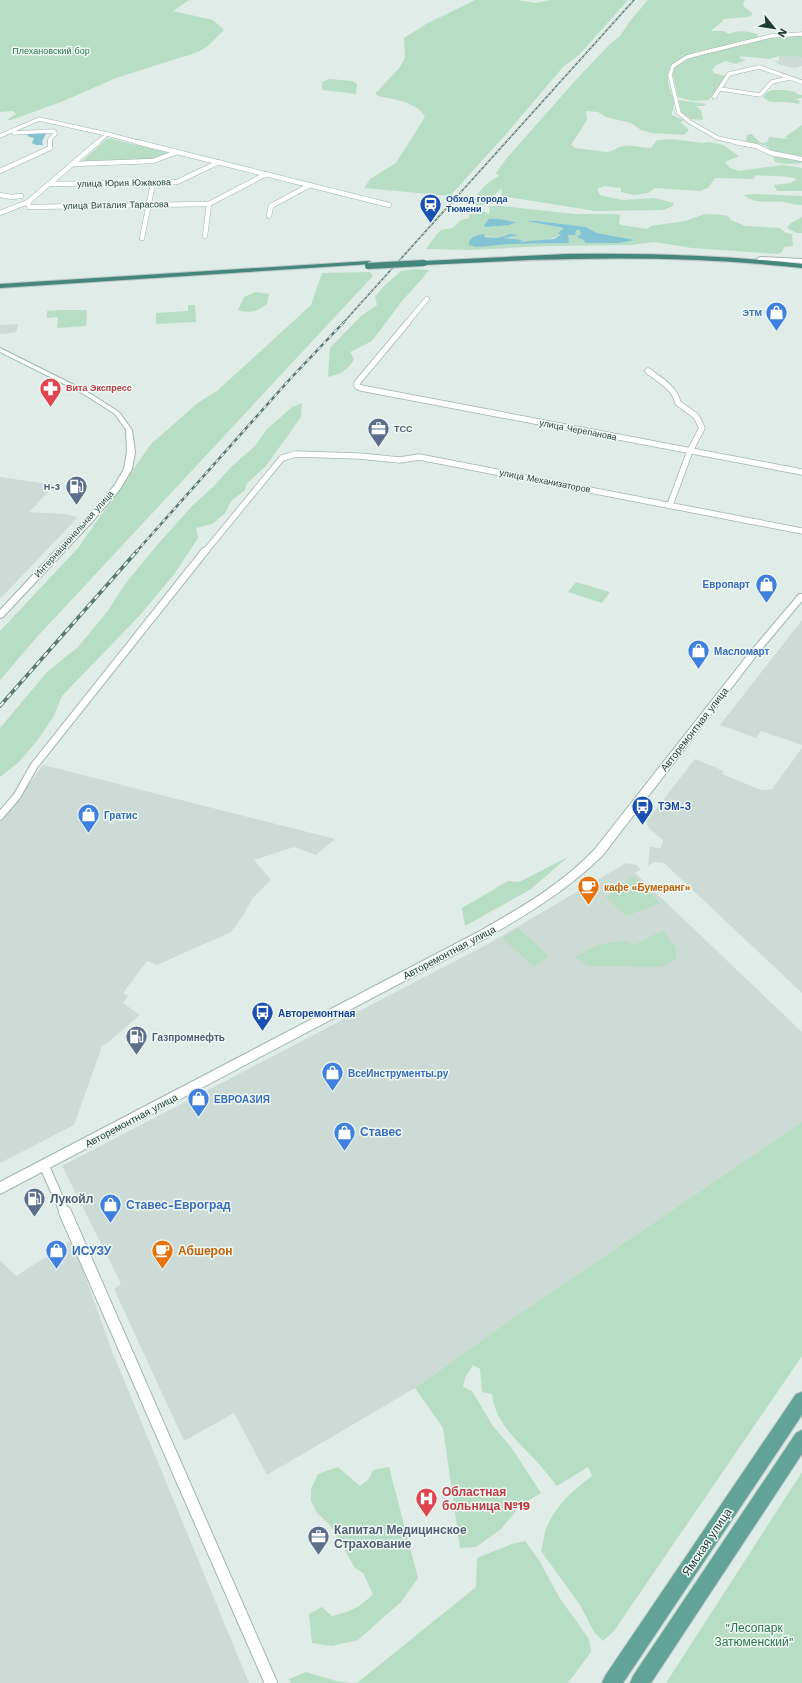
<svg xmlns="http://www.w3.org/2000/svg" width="802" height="1683" viewBox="0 0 802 1683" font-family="'Work Sans',sans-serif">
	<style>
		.built { fill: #cddbd6 }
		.green { fill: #b7dec4; fill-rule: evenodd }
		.water { fill: #83c3d4 }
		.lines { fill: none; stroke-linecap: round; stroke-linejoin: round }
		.minor-far5-casing { stroke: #a2b4af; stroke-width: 4.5 }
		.minor-far4-casing { stroke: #a2b4af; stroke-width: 5.5 }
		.minor-far3-casing { stroke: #a2b4af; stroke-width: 7 }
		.minor-far2-casing { stroke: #a2b4af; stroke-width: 9 }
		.minor-far1-casing { stroke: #a2b4af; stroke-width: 11 }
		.minor-casing { stroke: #a2b4af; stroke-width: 14 }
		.tertiary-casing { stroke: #a2b4af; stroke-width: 2 }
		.primary-casing { stroke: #c0c9c7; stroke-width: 2 }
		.trunk-casing { stroke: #c0c9c7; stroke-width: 2 }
		.minor-far5 { stroke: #fff; stroke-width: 3.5 }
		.minor-far4 { stroke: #fff; stroke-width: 4.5 }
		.minor-far3 { stroke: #fff; stroke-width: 5.5 }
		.minor-far2 { stroke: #fff; stroke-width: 7 }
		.minor-far1 { stroke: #fff; stroke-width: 9 }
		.minor { stroke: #fff; stroke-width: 12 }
		.tertiary { fill: #fff; fill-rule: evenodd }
		.primary { fill: #61a497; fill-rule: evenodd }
		.trunk { fill: #45877c; fill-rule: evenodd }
		.rail-far2-casing { stroke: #597872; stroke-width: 1.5 }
		.rail-far1-casing { stroke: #597872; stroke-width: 2.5 }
		.rail-casing { stroke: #597872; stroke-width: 3.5 }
		.rail-far2 { stroke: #f0f8f4; stroke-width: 1; stroke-dasharray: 2.5; stroke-linecap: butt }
		.rail-far1 { stroke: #f0f8f4; stroke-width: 1.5; stroke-dasharray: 4; stroke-linecap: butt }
		.rail { stroke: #f0f8f4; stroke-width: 2; stroke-dasharray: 5.5; stroke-linecap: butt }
		.trunk-bridge-casing { stroke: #c0c9c7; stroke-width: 8; stroke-linecap: butt }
		.trunk-bridge { stroke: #45877c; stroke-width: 6 }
		.labels { text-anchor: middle; stroke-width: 3; stroke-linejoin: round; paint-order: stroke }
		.far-park-label { font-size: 9px; fill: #27764b; stroke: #f0f8f4 }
		.far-street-label { font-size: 9px; fill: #1f3d37; stroke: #f0f8f4 }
		.far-transit-label { font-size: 9px; font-weight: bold; fill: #164399; stroke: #f0f8f4; text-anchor: start }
		.far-shop-label { font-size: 9px; font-weight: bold; fill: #366cbe; stroke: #f0f8f4; text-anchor: end }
		.far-health-label { font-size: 9px; font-weight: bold; fill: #be3a42; stroke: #f0f8f4; text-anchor: start }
		.far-service-label { font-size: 9px; font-weight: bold; fill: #4e5e75; stroke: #f0f8f4; text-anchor: start }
		.shop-label { font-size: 10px; font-weight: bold; fill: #366cbe; stroke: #f0f8f4; text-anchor: start }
		.street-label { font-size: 10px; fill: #1f3d37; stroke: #f0f8f4 }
		.transit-label { font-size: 10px; font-weight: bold; fill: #164399; stroke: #f0f8f4; text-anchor: start }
		.food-label { font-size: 10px; font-weight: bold; fill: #c56008; stroke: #f0f8f4; text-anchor: start }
		.service-label { font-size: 10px; font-weight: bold; fill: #4e5e75; stroke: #f0f8f4; text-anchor: start }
		.near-shop-label { font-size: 12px; font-weight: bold; fill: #366cbe; stroke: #f0f8f4; text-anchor: start }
		.near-service-label { font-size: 12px; font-weight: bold; fill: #4e5e75; stroke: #f0f8f4; text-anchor: start }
		.near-food-label { font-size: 12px; font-weight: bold; fill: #c56008; stroke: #f0f8f4; text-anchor: start }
		.near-health-label { font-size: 12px; font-weight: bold; fill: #be3a42; stroke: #f0f8f4; text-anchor: start }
		.near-street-label { font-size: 12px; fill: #1f3d37; stroke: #f0f8f4 }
		.near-park-label { font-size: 12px; fill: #27764b; stroke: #f0f8f4 }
	</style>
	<rect width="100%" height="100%" fill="#dfece7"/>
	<!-- built -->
	<g class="built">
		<polygon points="779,56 802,57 802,66 795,68 780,65 774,61 779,61"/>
		<polygon points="18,324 17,331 11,333 0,334 0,325"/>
		<polygon points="0,477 55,485 29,512 65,514 78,517 0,599"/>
		<polygon points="802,620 802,745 761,731 756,738 720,725"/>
		<polygon points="802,748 802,993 664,863 654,862 648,866 650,847 661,848 663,840 649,828 646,822 695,759 724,771 722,774 761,790 772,789"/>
		<polygon points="43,765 335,839 316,855 294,847 254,860 271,880 252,899 244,914 231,932 157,965 147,961 123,993 128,996 123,1003 140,1015 106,1044 100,1047 101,1049 74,1125 0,1163 0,818 29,784"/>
		<polygon points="626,863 636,865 641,870 635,873 802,1032 802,1122 503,1325 415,1388 267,1475 234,1413 184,1441 114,1289 121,1284 62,1166 488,944"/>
		<polygon points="72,1240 112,1351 249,1683 0,1683 0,1261 16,1276"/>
	</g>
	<!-- green -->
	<g class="green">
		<polygon points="0,0 189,0 173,11 213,20 224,30 208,46 198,52 116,78 61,102 11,120 7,120 16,114 13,111 0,112"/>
		<path d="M475 0H517L536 3 551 0H628L579 55 563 67 507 133 450 196 364 188 370 179 396 163 425 117C420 106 405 102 393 99 386 97 381 98 375 94L400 67 405 57 404 38 426 24Z"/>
		<path d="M648 0H746L744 1 743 6 753 14 748 17 723 19V21L711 31H723L729 34C739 30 747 31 757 34L758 38 678 61C667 68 666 77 670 90 671 94 675 98 675 102 674 106 672 110 672 115L684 120 680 122 689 130 684 135 652 133 641 130 631 123 606 117 598 112 586 111 587 120 571 145 575 148 606 152C613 152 617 147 624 146 633 145 642 148 651 148L657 140 672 139 702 143 709 142 723 145 739 156 725 162 730 168 739 171 783 165 802 168V191H777L774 185 791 183 797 179C783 175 771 177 756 175L753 179 715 178 708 188 700 191 655 188 648 193 634 195 621 192V188L604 186 597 189 600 195 622 200 654 198 674 203 673 206 663 210 595 211 501 196 502 188 483 205H472C478 191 486 183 499 176L496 173 506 159 574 82 610 44 620 36 630 21Z"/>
		<polygon points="802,34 802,57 779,56 769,59 741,56 739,58 746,60 735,64 726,61 716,65 712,70 714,73 726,76 716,93 708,100 692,101 678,97 673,74 675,66 689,58 767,38"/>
		<polygon points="329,79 353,81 357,84 356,94 322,90 322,82"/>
		<path d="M772 90H785L796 92 797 94 802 95V98L796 99 800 101 799 104C794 103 789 102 785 102 774 101 772 105 763 97L766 93Z"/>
		<polygon points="679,100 706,104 704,106 696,106 701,110 703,120 691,119 681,112"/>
		<polygon points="802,125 802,163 786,164 775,162 773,158 779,154 769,149 767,146 746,141 747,135 752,134 759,142 764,143 768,141 769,137 788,139 785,137"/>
		<polygon points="108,138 169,153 153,160 81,162"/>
		<path d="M754 194 802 196V205C795 205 790 203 784 202 771 200 755 205 744 195Z"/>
		<path d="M490 206H500L575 214H614L620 215 619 223 621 225 647 229 651 226 685 221 705 214 724 215 728 216 731 220 745 226 780 228 786 233 792 234 793 246 784 247 782 252 778 254 692 248 654 242 630 245 546 246 470 250 426 249 436 235 441 230 453 228 461 220 469 218 470 213 465 209C473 205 481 210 489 214ZM527 221H538L586 227 597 233 634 240 619 243H586L581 230H576L575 233 568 235V243L511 244 493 245 469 242 471 238 479 235 498 238 510 234 517 235 502 238C507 239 513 242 518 242 533 243 548 241 561 235L559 233 564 228Z"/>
		<polygon points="802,217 802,233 797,233 787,228 791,223"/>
		<path d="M415 269 429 270 422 279 402 301 372 341 350 352 354 359C349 370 340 374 328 377L330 348 361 316 377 305 375 297 383 287 401 271Z"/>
		<polygon points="370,272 373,276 37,637 0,680 0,631 78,548 151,444 199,402 217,391 311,305 322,273"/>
		<path d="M255 292 269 294 267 304C258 311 250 314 238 310L244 297Z"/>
		<polygon points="188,305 195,305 196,322 156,324 156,313 188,311"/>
		<polygon points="62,310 87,310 86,326 57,328 58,317 47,318 47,311"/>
		<polygon points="302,403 301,417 266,466 247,483 245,490 232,500 225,513 212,524 196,528 198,538 175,573 141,614 62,696 54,716 37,741 19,762 0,777 0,728 47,672 78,647 107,612 125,584 158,544 192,506 213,487 231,467 255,446 267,429 292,407"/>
		<polygon points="576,582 610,592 602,603 568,592"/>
		<polygon points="568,857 531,889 465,926 462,908 508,881 519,882"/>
		<polygon points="634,876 660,903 626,916 606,897"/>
		<polygon points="518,928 549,956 534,967 502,938"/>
		<polygon points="663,930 676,948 676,959 661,967 588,966 575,957 597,945 623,940 634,945"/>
		<path d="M802 1122V1356L614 1631 603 1641 594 1632 580 1605 541 1551C543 1544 544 1535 546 1529 555 1506 573 1490 592 1476L588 1467 557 1486C551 1479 545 1471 539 1464 520 1443 495 1424 492 1394L482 1392 480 1369 473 1365 465 1378 463 1387 472 1391 493 1426 511 1447 541 1493 521 1505 501 1529 476 1547 460 1548 443 1428 415 1388 503 1325Z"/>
		<path d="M338 1467 360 1486 369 1479 373 1470 389 1467 418 1578 401 1602 358 1640 332 1646 312 1643 309 1614 322 1607 332 1616C348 1613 362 1606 373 1594L363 1573 355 1568 331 1526 317 1513 311 1501V1489L318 1474Z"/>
		<polygon points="802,1472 802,1683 666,1683"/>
		<polygon points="525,1541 539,1560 559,1597 589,1639 591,1652 568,1683 357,1683 476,1587 477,1558 512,1544"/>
		<polygon points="306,1672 336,1681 351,1683 291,1683 289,1679"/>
	</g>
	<!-- water -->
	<g class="water">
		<polygon points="47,132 42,141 43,145 36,145 32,143 34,138 27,136 29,134"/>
		<path d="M489 219C499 218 507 221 516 222L509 225 486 227 484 225Z"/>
		<path d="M526 221H538L586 227 597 233 635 240 619 243H585L584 240 577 237 581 234 580 230H576L575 235H568L569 243 511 244 476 247 469 245C468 237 477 235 484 234L485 237 498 238 510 234 519 235 503 238 523 240 519 242 554 239 561 235 558 233 564 228Z"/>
	</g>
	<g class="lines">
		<defs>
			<g id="minor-far5">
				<polyline points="720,89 760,95 772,82 789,78"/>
				<polyline points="714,97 729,74 759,67 802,82"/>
				<polyline points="14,133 52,131 55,132 55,134 50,139 50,143"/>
				<polyline points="107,134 141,143"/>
				<polyline points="0,136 39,119 107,134 97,143"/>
				<polyline points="740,143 718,138 690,122 679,113 670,75 673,66 687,57 698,54 771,36 802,34"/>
			</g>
			<g id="minor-far4">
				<polyline points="137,142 389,205"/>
				<polyline points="735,142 756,146 771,153 802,159"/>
				<polyline points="73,164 153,161 177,152"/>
				<polyline points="0,171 50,148 50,142"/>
				<polyline points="50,184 177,182 219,162"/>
				<polyline points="0,195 12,197 21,196"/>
				<polyline points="28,202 29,207 209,204"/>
				<polyline points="0,213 28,202 98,142"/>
				<polyline points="269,216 271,206 310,185"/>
				<polyline points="205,236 209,204 266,174"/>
				<polyline points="142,238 153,183"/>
				<polyline points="407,323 427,299"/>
			</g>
			<g id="minor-far3">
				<polyline points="408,322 357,383 357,386 361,388 802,472"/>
				<path d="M648 371C660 380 675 388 678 403L696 416 702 428 690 451 670 505"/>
				<polyline points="205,552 282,458 296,454 359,456 400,460 419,457 802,531"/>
			</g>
			<polyline id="minor-far2" points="0,816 17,796 34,766 205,551"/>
			<polyline id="minor-far1" points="44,1165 65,1213"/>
			<polyline id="minor" points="65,1212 271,1683"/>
			<g id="tertiary">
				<polygon points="760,257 802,259 802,263 758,260 757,259"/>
				<polygon points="0,348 86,391 119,412 132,430 135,452 132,469 120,489 92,522 3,617 0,618 0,610 86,518 114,486 124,469 127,452 126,430 115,414 82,393 0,352"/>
				<path d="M799 594H802V601L756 656 603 855C569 889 529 913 488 937L0 1194V1182L480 931C522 907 562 884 595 849L750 652Z"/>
			</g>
			<g id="primary">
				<polygon points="802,1392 802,1415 623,1683 602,1683 605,1676 796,1394"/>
				<polygon points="802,1430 802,1454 651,1683 630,1683 633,1676 796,1433"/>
			</g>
			<g id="trunk">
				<path d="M566 254C645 253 723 255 802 264V268C674 254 552 258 424 265L421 263 424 261Z"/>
				<polygon points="369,261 371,262 371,264 0,288 0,284"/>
			</g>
		</defs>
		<!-- minor-far5 casing -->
		<use href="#minor-far5" class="minor-far5-casing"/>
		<!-- minor-far4 casing -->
		<use href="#minor-far4" class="minor-far4-casing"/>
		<!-- minor-far3 casing -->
		<use href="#minor-far3" class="minor-far3-casing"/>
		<!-- minor-far2 casing -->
		<use href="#minor-far2" class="minor-far2-casing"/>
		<!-- minor-far1 casing -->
		<use href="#minor-far1" class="minor-far1-casing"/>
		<!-- minor casing -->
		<use href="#minor" class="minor-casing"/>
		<!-- tertiary casing -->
		<use href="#tertiary" class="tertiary-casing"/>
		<!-- primary casing -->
		<use href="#primary" class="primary-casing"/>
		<!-- trunk casing -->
		<use href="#trunk" class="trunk-casing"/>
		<!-- minor-far5 -->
		<use href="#minor-far5" class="minor-far5"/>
		<!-- minor-far4 -->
		<use href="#minor-far4" class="minor-far4"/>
		<!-- minor-far3 -->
		<use href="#minor-far3" class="minor-far3"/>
		<!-- minor-far2 -->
		<use href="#minor-far2" class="minor-far2"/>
		<!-- minor-far1 -->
		<use href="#minor-far1" class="minor-far1"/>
		<!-- minor -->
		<use href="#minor" class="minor"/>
		<!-- tertiary -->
		<use href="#tertiary" class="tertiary"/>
		<!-- primary -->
		<use href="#primary" class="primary"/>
		<!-- trunk -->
		<use href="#trunk" class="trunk"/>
		<defs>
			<polyline id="rail-far2" points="343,323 634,0"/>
			<polyline id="rail-far1" points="136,552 290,379 344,322"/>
			<polyline id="rail" points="0,706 137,551"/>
		</defs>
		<!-- rail-far2 casing -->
		<use href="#rail-far2" class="rail-far2-casing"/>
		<!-- rail-far1 casing -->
		<use href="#rail-far1" class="rail-far1-casing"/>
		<!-- rail casing -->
		<use href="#rail" class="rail-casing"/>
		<!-- rail-far2 -->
		<use href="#rail-far2" class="rail-far2"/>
		<!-- rail-far1 -->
		<use href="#rail-far1" class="rail-far1"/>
		<!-- rail -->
		<use href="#rail" class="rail"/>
		<defs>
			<polyline id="trunk-bridge" points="368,266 424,263"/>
		</defs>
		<!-- trunk-bridge casing -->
		<use href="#trunk-bridge" class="trunk-bridge-casing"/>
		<!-- trunk-bridge -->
		<use href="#trunk-bridge" class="trunk-bridge"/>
	</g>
	<!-- icons -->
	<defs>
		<symbol id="station-pin" viewBox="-11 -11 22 30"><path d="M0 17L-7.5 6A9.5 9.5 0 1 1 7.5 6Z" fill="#1a4fb4" stroke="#f0f8f4"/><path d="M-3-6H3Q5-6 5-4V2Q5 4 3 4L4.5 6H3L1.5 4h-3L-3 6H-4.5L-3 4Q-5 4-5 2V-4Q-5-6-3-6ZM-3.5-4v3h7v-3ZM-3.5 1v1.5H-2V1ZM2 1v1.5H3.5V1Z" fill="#fff"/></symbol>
		<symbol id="shop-pin" viewBox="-11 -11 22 30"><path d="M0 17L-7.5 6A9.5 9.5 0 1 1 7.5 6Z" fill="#3f7fe0" stroke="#f0f8f4"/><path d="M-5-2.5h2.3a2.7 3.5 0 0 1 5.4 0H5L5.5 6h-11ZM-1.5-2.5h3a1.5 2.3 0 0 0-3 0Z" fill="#fff"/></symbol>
		<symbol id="pharmacy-pin" viewBox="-11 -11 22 30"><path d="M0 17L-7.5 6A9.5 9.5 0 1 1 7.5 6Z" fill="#e0444e" stroke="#f0f8f4"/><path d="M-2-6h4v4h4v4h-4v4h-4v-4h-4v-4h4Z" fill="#fff"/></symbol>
		<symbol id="office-pin" viewBox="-11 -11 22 30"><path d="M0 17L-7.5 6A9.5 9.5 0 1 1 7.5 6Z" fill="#5c6f8a" stroke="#f0f8f4"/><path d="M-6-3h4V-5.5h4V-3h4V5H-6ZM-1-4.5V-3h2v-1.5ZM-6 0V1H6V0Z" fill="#fff"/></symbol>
		<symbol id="fuel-pin" viewBox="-11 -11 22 30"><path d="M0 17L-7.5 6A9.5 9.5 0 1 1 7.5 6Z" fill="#5c6f8a" stroke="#f0f8f4"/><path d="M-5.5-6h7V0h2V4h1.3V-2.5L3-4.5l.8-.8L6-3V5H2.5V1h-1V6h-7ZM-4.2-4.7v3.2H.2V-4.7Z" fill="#fff"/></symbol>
		<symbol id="bus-pin" viewBox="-11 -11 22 30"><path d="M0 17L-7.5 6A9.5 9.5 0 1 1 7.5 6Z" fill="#1a4fb4" stroke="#f0f8f4"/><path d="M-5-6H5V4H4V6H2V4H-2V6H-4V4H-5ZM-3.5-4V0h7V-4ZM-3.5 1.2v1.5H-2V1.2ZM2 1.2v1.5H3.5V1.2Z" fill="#fff"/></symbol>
		<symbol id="cafe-pin" viewBox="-11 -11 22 30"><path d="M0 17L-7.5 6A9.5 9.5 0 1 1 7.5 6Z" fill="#e8710a" stroke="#f0f8f4"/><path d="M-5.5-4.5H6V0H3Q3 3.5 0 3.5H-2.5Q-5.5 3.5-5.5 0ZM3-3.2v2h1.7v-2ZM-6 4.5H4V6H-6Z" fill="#fff"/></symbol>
		<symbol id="hospital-pin" viewBox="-11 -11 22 30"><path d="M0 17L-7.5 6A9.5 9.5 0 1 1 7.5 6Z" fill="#e0444e" stroke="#f0f8f4"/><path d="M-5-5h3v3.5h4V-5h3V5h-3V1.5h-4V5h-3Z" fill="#fff"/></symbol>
	</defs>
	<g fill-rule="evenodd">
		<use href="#station-pin" x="418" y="192" width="25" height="34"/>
		<use href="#shop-pin" x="764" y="300" width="25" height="34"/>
		<use href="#pharmacy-pin" x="38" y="376" width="25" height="34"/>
		<use href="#office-pin" x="366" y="416" width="25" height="34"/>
		<use href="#fuel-pin" x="64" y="474" width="25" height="34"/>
		<use href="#shop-pin" x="754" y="572" width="25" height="34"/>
		<use href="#shop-pin" x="686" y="638" width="25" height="34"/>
		<use href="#bus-pin" x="630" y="794" width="25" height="34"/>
		<use href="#shop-pin" x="76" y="802" width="25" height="34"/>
		<use href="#cafe-pin" x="576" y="874" width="25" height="34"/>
		<use href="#bus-pin" x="250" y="1000" width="25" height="34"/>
		<use href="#fuel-pin" x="124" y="1024" width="25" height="34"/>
		<use href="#shop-pin" x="320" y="1060" width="25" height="34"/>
		<use href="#shop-pin" x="186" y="1086" width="25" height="34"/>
		<use href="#shop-pin" x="332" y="1120" width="25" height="34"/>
		<use href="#fuel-pin" x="22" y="1186" width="25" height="34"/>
		<use href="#shop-pin" x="98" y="1192" width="25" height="34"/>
		<use href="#shop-pin" x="44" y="1238" width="25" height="34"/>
		<use href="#cafe-pin" x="150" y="1238" width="25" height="34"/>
		<use href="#hospital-pin" x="414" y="1486" width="25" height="34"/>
		<use href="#office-pin" x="306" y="1524" width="25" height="34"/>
	</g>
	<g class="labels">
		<!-- far-park labels -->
		<g class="far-park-label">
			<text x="51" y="54">Плехановский бор</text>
		</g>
		<!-- far-street labels -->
		<g class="far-street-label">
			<text transform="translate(124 183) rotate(-1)" y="3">улица Юрия Южакова</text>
			<text transform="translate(116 205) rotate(-1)" y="3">улица Виталия Тарасова</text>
			<text transform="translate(578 430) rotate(11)" y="3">улица Черепанова</text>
			<text transform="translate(545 481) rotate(11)" y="3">улица Механизаторов</text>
			<text transform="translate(74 534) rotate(-48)" y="3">Интернациональная улица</text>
		</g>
		<!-- far-transit labels -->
		<g class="far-transit-label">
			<text x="446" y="202">Обход города<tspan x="446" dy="10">Тюмени</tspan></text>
		</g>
		<!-- far-shop labels -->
		<g class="far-shop-label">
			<text x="762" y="316">ЭТМ</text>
		</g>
		<!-- far-health labels -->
		<g class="far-health-label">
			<text x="66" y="391">Вита Экспресс</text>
		</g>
		<!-- far-service labels -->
		<g class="far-service-label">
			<text x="394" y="432">ТСС</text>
			<text x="60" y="490" text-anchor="end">Н-3</text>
		</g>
		<!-- shop labels -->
		<g class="shop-label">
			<text x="750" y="588" text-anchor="end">Европарт</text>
			<text x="714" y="655">Масломарт</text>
			<text x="104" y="819">Гратис</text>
			<text x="348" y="1077">ВсеИнструменты.ру</text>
			<text x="214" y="1103">ЕВРОАЗИЯ</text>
		</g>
		<!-- street labels -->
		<g class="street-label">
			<text transform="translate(694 729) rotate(-52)" y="4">Авторемонтная улица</text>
			<text transform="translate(449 952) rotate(-28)" y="4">Авторемонтная улица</text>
			<text transform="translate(131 1120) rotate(-28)" y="4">Авторемонтная улица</text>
		</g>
		<!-- transit labels -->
		<g class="transit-label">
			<text x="658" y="810">ТЭМ-З</text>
			<text x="278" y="1017">Авторемонтная</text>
		</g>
		<!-- food labels -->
		<g class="food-label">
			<text x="604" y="891">кафе «Бумеранг»</text>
		</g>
		<!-- service labels -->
		<g class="service-label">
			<text x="152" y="1041">Газпромнефть</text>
		</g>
		<!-- near-shop labels -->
		<g class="near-shop-label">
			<text x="360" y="1136">Ставес</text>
			<text x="126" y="1209">Ставес-Евроград</text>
			<text x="72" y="1255">ИСУЗУ</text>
		</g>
		<!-- near-service labels -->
		<g class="near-service-label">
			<text x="50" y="1203">Лукойл</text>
			<text x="334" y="1534">Капитал Медицинское<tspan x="334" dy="14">Страхование</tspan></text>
		</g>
		<!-- near-food labels -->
		<g class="near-food-label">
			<text x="178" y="1255">Абшерон</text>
		</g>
		<!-- near-health labels -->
		<g class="near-health-label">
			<text x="442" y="1496">Областная<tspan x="442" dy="14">больница №19</tspan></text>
		</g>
		<!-- near-street labels -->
		<g class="near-street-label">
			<text transform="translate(707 1542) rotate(-56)" y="4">Ямская улица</text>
		</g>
		<!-- near-park labels -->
		<g class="near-park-label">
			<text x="754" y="1632">"Лесопарк<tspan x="754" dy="14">Затюменский"</tspan></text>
		</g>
	</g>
	<!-- north arrow -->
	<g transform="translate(774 28) rotate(120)" stroke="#f0f8f4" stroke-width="3" paint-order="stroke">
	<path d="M0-3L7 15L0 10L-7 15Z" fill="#1f3d37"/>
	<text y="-6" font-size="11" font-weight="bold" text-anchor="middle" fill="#1f3d37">N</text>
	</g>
</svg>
